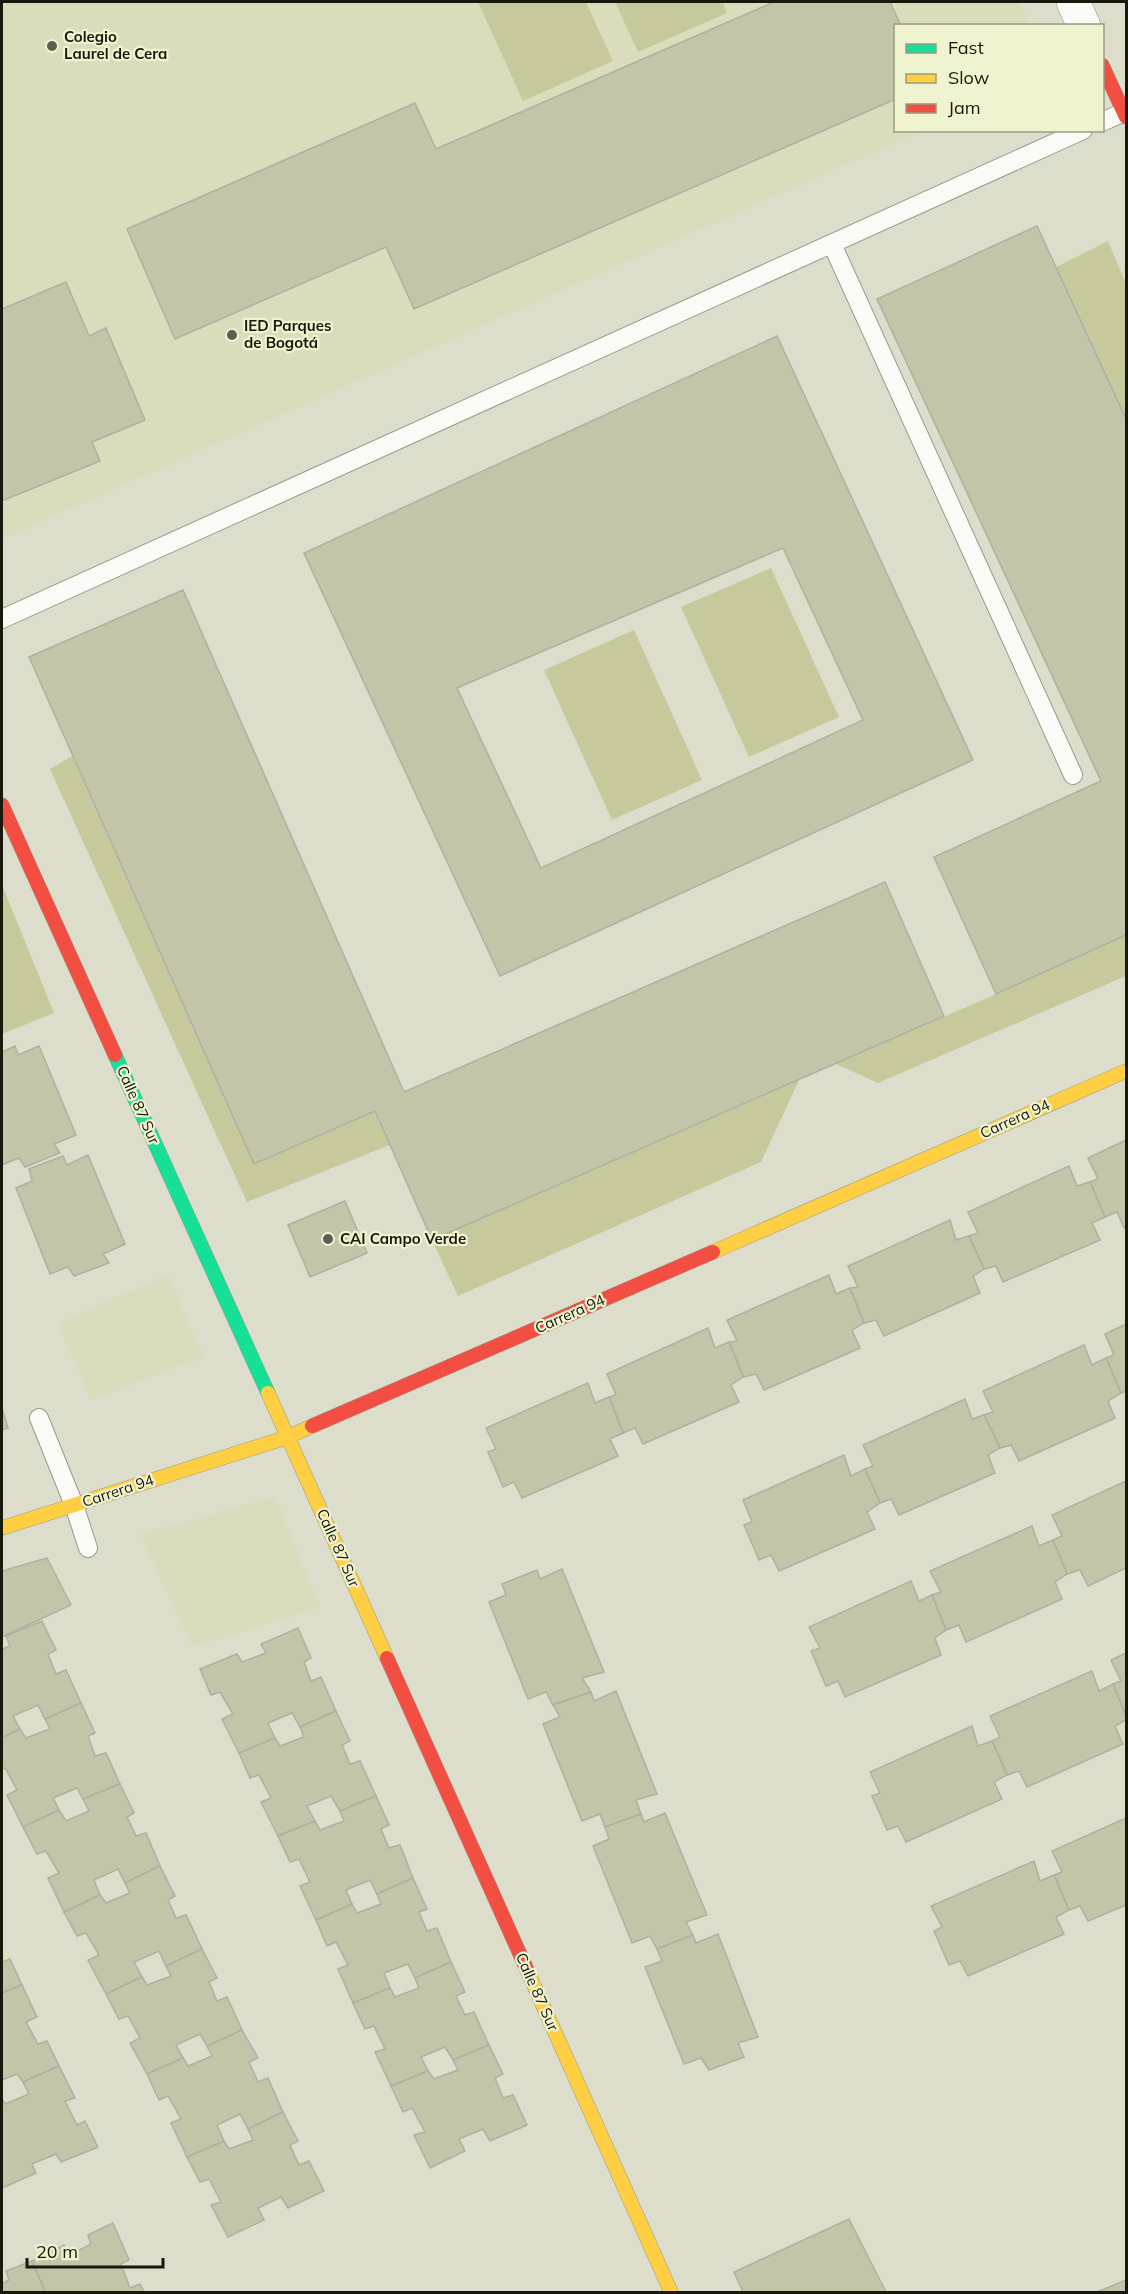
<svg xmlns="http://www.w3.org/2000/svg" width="1128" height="2294" viewBox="0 0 1128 2294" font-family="Mulish,sans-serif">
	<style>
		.built { fill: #dadcbc }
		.green { fill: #c7c99d }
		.building { fill: #c3c4a8; stroke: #afb0a2; stroke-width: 1.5; fill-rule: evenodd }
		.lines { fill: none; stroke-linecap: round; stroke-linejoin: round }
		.lane-casing { stroke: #999a8c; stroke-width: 20 }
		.street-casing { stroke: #999a8c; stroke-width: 34 }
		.fast-casing { stroke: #999a8c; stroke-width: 15 }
		.slow-casing { stroke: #999a8c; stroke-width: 15 }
		.jam-casing { stroke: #999a8c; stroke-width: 15 }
		.lane { stroke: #fafaf7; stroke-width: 18 }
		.street { stroke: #fafaf7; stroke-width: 33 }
		.fast { stroke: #16e098; stroke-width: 14 }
		.slow { stroke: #ffcf43; stroke-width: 14 }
		.jam { stroke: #f24e42; stroke-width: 14 }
		.poi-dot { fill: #5d5e4f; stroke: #f0f3cf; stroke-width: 2 }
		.labels { text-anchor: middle; stroke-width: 4.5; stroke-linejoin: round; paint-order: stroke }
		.poi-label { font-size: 15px; font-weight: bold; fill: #18190c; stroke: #f0f3cf; text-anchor: start }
		.street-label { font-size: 15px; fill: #18190c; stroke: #f0f3cf }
	</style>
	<rect width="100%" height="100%" fill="#dcddcb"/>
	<!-- built -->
	<g class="built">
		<polygon points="2,2 1019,2 1030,25 896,26 896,130 922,131 2,539"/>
		<polygon points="168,1275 203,1357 91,1400 58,1323"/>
		<polygon points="275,1497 320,1607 193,1647 140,1534"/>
	</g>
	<!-- green -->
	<g class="green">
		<polygon points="478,2 586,2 613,61 523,101"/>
		<polygon points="615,2 723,2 727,13 638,52"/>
		<polygon points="1108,241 1126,284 1126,419 1056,267"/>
		<polygon points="771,568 839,717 749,757 681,607"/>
		<polygon points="634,630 702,780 612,820 544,670"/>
		<polygon points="72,756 254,1164 375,1111 390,1145 247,1202 50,769"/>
		<polygon points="2,885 54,1013 2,1034"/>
		<polygon points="1126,935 1126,976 878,1083 836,1064 996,994"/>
		<polygon points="799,1080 761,1162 458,1296 432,1240"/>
	</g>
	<!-- building -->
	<g class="building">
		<polygon points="774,2 890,2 901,26 896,26 896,99 414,309 386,247 175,339 127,229 415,103 436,149"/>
		<polygon points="1037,226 1126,419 1126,935 996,994 934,857 1101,781 877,299"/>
		<polygon points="66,282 89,336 106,328 145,420 92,442 100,461 2,501 2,309"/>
		<path d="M777 336 973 760 500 976 304 553ZM783 548 863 720 541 868 457 688Z"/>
		<polygon points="183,590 404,1092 885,882 944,1016 432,1240 375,1111 254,1164 29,657"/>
		<polygon points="15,1046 18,1055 39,1046 76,1135 54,1144 60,1153 25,1167 19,1158 2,1165 2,1052"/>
		<polygon points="1126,1140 1126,1227 1124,1228 1117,1212 1105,1217 1090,1182 1098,1179 1088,1158"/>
		<polygon points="88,1155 125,1244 103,1254 109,1263 74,1276 68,1267 50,1274 16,1188 32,1181 29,1169 63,1156 67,1165"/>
		<polygon points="1069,1166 1077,1186 1090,1182 1105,1217 1092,1223 1100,1240 1003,1282 996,1266 984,1269 969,1236 978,1233 968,1212"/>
		<polygon points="345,1201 367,1253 310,1277 288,1225"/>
		<polygon points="950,1220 956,1240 969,1236 984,1269 973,1276 980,1293 884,1336 876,1320 864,1323 850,1288 858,1287 848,1266"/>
		<polygon points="829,1275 836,1294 850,1288 864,1323 852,1330 860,1348 764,1390 756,1374 743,1377 729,1342 737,1341 727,1320"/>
		<polygon points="1126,1324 1126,1391 1121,1393 1106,1358 1114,1355 1105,1334"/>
		<polygon points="708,1328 715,1348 729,1342 743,1377 731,1385 739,1402 643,1444 635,1428 623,1433 609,1397 616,1395 607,1374"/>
		<polygon points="1084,1345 1092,1365 1106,1358 1121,1393 1108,1401 1115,1418 1019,1461 1011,1445 1000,1448 984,1415 993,1412 983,1391"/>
		<polygon points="588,1383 595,1403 609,1397 623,1433 610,1439 618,1456 522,1498 514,1482 503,1487 488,1452 496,1449 486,1428"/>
		<polygon points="965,1399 972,1419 984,1415 1000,1448 988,1455 995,1473 899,1515 891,1499 880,1503 865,1469 873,1466 863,1445"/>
		<polygon points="2,1408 8,1428 2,1430"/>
		<polygon points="844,1455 851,1476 865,1469 880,1503 867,1512 875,1529 779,1571 771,1555 759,1560 744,1525 752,1522 743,1500"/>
		<polygon points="1126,1481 1126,1568 1088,1586 1080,1570 1067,1574 1053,1540 1062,1536 1052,1515"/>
		<polygon points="1032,1526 1039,1546 1053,1540 1067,1574 1055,1582 1062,1599 966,1642 959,1625 946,1630 932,1595 941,1592 930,1571"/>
		<polygon points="47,1558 71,1605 2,1637 2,1571"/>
		<polygon points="562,1569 604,1672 582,1678 591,1692 553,1705 546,1692 528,1699 489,1602 506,1595 502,1584 537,1570 540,1579"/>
		<polygon points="911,1581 919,1601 932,1595 946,1630 935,1638 941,1655 845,1697 838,1681 826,1686 811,1651 820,1648 809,1627"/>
		<polygon points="42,1621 56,1650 48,1654 56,1674 66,1670 81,1703 45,1719 38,1705 13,1716 20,1729 2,1738 2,1649 10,1646 6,1636"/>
		<polygon points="298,1628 311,1658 304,1662 311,1681 321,1677 336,1711 300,1727 292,1713 268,1723 275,1738 239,1753 222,1719 233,1714 220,1692 211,1695 200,1669 237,1654 242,1662 266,1653 261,1644"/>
		<polygon points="1126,1653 1126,1716 1113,1684 1121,1681 1111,1660"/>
		<polygon points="1092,1671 1099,1691 1113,1684 1126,1716 1126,1720 1115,1726 1123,1744 1027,1787 1019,1771 1007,1775 992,1741 1000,1737 990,1716"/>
		<polygon points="616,1691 657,1794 636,1800 641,1814 605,1827 600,1814 582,1821 543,1724 560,1717 553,1705 591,1692 594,1701"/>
		<polygon points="81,1703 95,1733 88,1736 95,1756 106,1753 120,1784 83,1799 77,1788 53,1798 59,1810 23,1827 7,1795 17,1790 5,1768 2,1769 2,1738 20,1729 26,1738 50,1729 45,1719"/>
		<polygon points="336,1711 350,1741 342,1745 350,1764 360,1761 376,1796 340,1811 331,1796 307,1806 315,1821 278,1836 261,1802 271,1798 259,1775 250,1778 239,1753 275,1738 280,1746 304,1737 300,1727"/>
		<polygon points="972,1726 978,1746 992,1741 1007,1775 994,1782 1002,1799 906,1842 898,1826 887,1830 872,1796 880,1793 870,1772"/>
		<polygon points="120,1784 134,1813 127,1817 136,1836 146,1833 160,1866 125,1883 118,1869 94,1880 100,1895 64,1912 48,1878 59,1873 46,1851 37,1854 23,1827 59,1810 66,1821 89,1811 83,1799"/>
		<polygon points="376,1796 389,1825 381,1829 389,1848 400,1845 413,1878 377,1894 370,1880 346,1890 352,1904 316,1920 300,1886 310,1882 299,1859 290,1862 278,1836 315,1821 320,1830 344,1821 340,1811"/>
		<polygon points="665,1813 707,1915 686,1922 693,1935 657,1949 650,1936 632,1943 593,1846 609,1839 605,1827 641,1814 644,1822"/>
		<polygon points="1126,1818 1126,1905 1088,1921 1080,1906 1069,1910 1054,1875 1062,1872 1052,1851"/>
		<polygon points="1034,1861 1040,1881 1054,1875 1069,1910 1056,1917 1064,1934 968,1976 960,1961 949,1965 934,1931 942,1927 931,1906"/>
		<polygon points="160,1866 175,1896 168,1900 176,1918 186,1915 202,1949 166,1966 159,1951 134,1962 142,1977 106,1994 88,1960 99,1955 86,1933 77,1936 64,1912 100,1895 106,1903 130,1893 125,1883"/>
		<polygon points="413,1878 427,1909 419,1912 427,1931 437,1928 451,1962 415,1978 408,1964 384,1973 390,1988 353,2003 338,1969 348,1965 336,1942 327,1946 316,1920 352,1904 357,1913 381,1904 377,1894"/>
		<polygon points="718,1934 758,2037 738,2043 744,2057 709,2070 701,2058 684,2064 645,1967 662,1961 657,1949 693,1935 696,1943"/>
		<polygon points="202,1949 217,1978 209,1982 217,2001 227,1997 242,2030 207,2046 200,2034 176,2045 183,2058 147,2074 130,2043 140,2038 128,2016 119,2019 106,1994 142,1977 147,1985 171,1976 166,1966"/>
		<polygon points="10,1959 22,1985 2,1993 2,1962"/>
		<polygon points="451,1962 465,1992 456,1996 465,2015 474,2012 489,2045 453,2060 445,2047 421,2057 428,2071 391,2086 375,2052 385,2049 374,2026 365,2029 353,2003 390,1988 395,1997 419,1988 415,1978"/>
		<polygon points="22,1985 37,2017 26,2022 38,2044 47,2041 59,2066 23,2082 17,2074 2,2080 2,1993"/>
		<polygon points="242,2030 258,2058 249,2062 258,2082 268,2078 283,2112 248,2129 240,2114 217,2125 224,2141 187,2157 171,2123 181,2119 168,2096 159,2100 147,2074 183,2058 188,2066 212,2056 207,2046"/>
		<polygon points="489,2045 503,2074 495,2078 503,2098 513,2095 527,2125 490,2141 483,2129 459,2139 465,2151 430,2168 414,2135 425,2132 412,2108 403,2112 391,2086 428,2071 434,2079 458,2070 453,2060"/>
		<polygon points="59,2066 75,2098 65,2101 77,2125 85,2121 98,2147 61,2162 56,2154 32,2164 36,2173 2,2188 2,2099 5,2104 29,2094 23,2082"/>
		<polygon points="283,2112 298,2141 290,2145 299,2165 309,2161 324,2191 288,2208 281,2197 258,2208 264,2220 228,2237 211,2205 221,2202 209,2179 200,2182 187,2157 224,2141 229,2149 253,2140 248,2129"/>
		<polygon points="849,2219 886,2292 743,2292 734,2272"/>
		<polygon points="113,2223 129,2260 121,2264 130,2288 140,2284 144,2292 45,2292 32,2261 64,2245 68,2256 91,2244 88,2235"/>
		<polygon points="32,2261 45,2292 2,2292 2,2284 9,2280 6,2271"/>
		<polygon points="1126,2280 1126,2292 1097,2292"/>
	</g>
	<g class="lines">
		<defs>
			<g id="lane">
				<polyline points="1102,122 1124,112"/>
				<polyline points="832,244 1073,775"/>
				<polyline points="2,619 1083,130"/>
				<polyline points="39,1418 74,1505 88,1548"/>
			</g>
			<polyline id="street" points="1073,2 1084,26"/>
			<polyline id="fast" points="115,1055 268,1393"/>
			<g id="slow">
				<polyline points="713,1252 1126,1071"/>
				<polyline points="268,1393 387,1658"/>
				<polyline points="2,1528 288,1437 312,1426"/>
				<polyline points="528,1972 671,2292"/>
			</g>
			<g id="jam">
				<polyline points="1102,65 1126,117"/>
				<polyline points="2,805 115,1055"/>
				<polyline points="312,1426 713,1252"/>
				<polyline points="387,1658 528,1972"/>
			</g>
		</defs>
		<!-- lane casing -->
		<use href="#lane" class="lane-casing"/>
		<!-- street casing -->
		<use href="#street" class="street-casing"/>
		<!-- fast casing -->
		<use href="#fast" class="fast-casing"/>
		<!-- slow casing -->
		<use href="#slow" class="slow-casing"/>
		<!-- jam casing -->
		<use href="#jam" class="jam-casing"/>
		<!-- lane -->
		<use href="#lane" class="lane"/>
		<!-- street -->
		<use href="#street" class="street"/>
		<!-- fast -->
		<use href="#fast" class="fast"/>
		<!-- slow -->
		<use href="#slow" class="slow"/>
		<!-- jam -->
		<use href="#jam" class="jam"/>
	</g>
	<!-- markers -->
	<g class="poi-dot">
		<circle cx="52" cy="46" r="6"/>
		<circle cx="232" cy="335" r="6"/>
		<circle cx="328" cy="1239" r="6"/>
	</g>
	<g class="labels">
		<!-- poi labels -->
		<g class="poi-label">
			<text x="64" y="42">Colegio<tspan x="64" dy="17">Laurel de Cera</tspan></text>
			<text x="244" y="331">IED Parques<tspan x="244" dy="17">de Bogotá</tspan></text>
			<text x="340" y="1244">CAI Campo Verde</text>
		</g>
		<!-- street labels -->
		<g class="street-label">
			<text transform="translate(138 1105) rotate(66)" y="5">Calle 87 Sur</text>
			<text transform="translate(1015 1119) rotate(-24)" y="5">Carrera 94</text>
			<text transform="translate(570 1314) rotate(-24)" y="5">Carrera 94</text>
			<text transform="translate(118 1491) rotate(-18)" y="5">Carrera 94</text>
			<text transform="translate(338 1548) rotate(66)" y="5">Calle 87 Sur</text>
			<text transform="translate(537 1992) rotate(66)" y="5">Calle 87 Sur</text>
		</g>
	</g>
	<!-- border -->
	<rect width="1128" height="2294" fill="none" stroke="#18190c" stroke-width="6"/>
	<!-- legend -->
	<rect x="894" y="24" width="210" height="108" fill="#f0f3cf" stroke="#9a9c81" stroke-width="1.5"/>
	<rect x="906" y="44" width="30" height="9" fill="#16e098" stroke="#9a9c81" stroke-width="1.5"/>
	<text x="948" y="54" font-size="18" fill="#18190c">Fast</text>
	<rect x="906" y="74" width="30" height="9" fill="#ffcf43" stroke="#9a9c81" stroke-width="1.5"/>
	<text x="948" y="84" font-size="18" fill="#18190c">Slow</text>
	<rect x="906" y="104" width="30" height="9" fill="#f24e42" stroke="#9a9c81" stroke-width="1.5"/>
	<text x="948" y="114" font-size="18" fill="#18190c">Jam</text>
	<!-- scale -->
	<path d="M27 2258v9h136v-9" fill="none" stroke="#18190c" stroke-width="3"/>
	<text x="36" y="2258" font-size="18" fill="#18190c" stroke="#f0f3cf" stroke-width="4.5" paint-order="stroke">20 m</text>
</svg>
